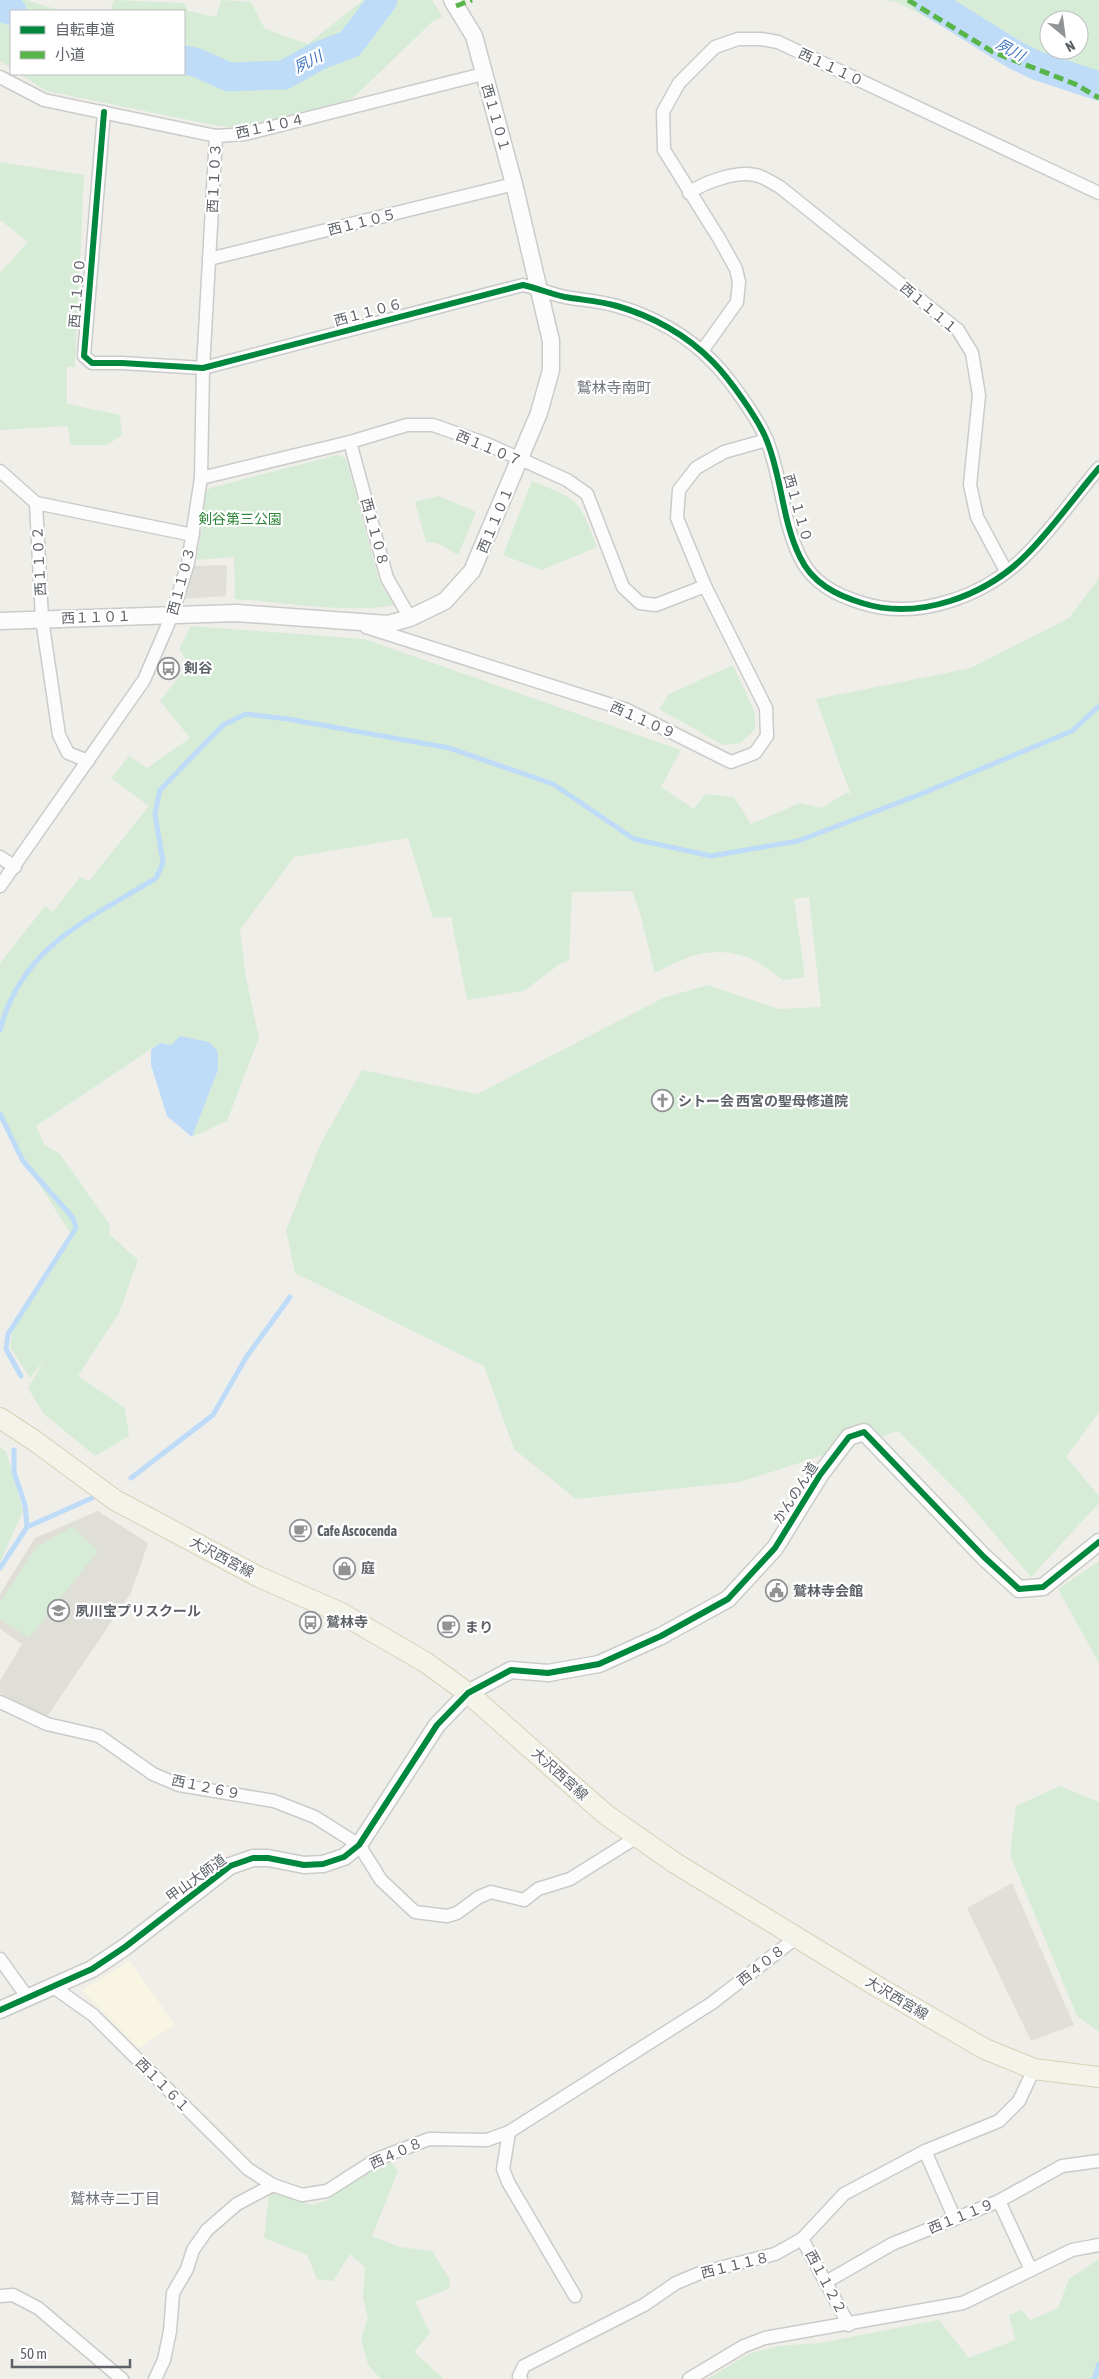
<svg xmlns="http://www.w3.org/2000/svg" width="1099" height="2379" viewBox="0 0 1099 2379" font-family="'Asap Condensed','Noto Sans JP',sans-serif">
	<style>
		.commercial { fill: #f8f5e3 }
		.industrial { fill: #e0dfda }
		.education { fill: #dfded7 }
		.green { fill: #d7ecd6; fill-rule: evenodd }
		.water { fill: #bedbf8 }
		.lines { fill: none; stroke-linecap: round; stroke-linejoin: round }
		.stream { stroke: #bedbf8; stroke-width: 5 }
		.river { stroke: #bedbf8; stroke-width: 29 }
		.minor-casing { stroke: #cbcbca; stroke-width: 15 }
		.tertiary-casing { stroke: #cbcbca; stroke-width: 19 }
		.primary-casing { stroke: #d8d1b6; stroke-width: 22 }
		.minor { stroke: #fdfcfc; stroke-width: 12 }
		.tertiary { stroke: #fdfcfc; stroke-width: 16 }
		.primary { stroke: #f4f3e9; stroke-width: 20 }
		.quiet { stroke: #58b549; stroke-width: 5; stroke-dasharray: 10 5; stroke-linecap: butt }
		.cycleway-casing { stroke: #fff; stroke-width: 9 }
		.cycleway { stroke: #00873e; stroke-width: 6 }
		.labels { text-anchor: middle; stroke-width: 4.5; stroke-linejoin: round; paint-order: stroke }
		.street-label { font-size: 14px; fill: #5e6268; stroke: #fff }
		.park-label { font-size: 14px; fill: #30853a; stroke: #fff }
		.poi-label { font-size: 14px; font-weight: bold; fill: #5e6268; stroke: #fff; text-anchor: start }
		.water-label { font-size: 15px; font-style: italic; fill: #4076c2; stroke: #fff }
		.neighbourhood-label { font-size: 15px; fill: #6f747a; stroke: #fff }
	</style>
	<rect width="100%" height="100%" fill="#efeee9"/>
	<!-- commercial -->
	<polygon class="commercial" points="130,1961 175,2025 138,2048 82,1990"/>
	<!-- industrial -->
	<g class="industrial">
		<polygon points="227,565 226,596 184,599 185,590 193,566"/>
		<polygon points="1012,1883 1074,2025 1031,2041 967,1908"/>
	</g>
	<!-- education -->
	<polygon class="education" points="98,1511 148,1543 131,1593 46,1718 0,1693 0,1681 22,1644 0,1629 0,1594 35,1538"/>
	<!-- green -->
	<g class="green">
		<polygon points="0,0 26,0 62,11 11,11 11,68 0,61"/>
		<polygon points="114,0 184,3 188,11 216,17 221,0 251,2 265,29 308,44 363,0 432,0 443,17 433,21 352,99 247,129 219,126 46,91 20,74 184,74 184,11 110,11"/>
		<path d="M883 0H1099V99L1026 69 897 2ZM1049 20H1079V50H1049Z"/>
		<polygon points="0,162 84,175 75,367 67,367 67,404 120,415 122,435 107,445 70,445 68,426 0,430 0,273 28,242 0,220"/>
		<path d="M337 455 346 458 379 580 394 605C351 614 281 602 235 599L234 557 196 560 203 523V495L210 488Z"/>
		<path d="M532 481C580 501 578 498 597 547L542 570 503 555Z"/>
		<polygon points="439,496 476,512 458,555 437,543 426,542 415,502"/>
		<path d="M1099 578V1412L1066 1457 1099 1496V1503L1031 1577 965 1499 898 1431 740 1482 576 1499 514 1449 484 1366 295 1273 286 1230 320 1145 362 1070 477 1094 663 998 708 985 779 1009 821 1007 809 897 794 899 805 977 783 980C772 973 759 961 747 957 710 945 687 956 655 973L640 913 632 891 572 892 569 960 561 963 524 991 467 1000 451 917 433 918 408 838 294 857 240 930 246 978 259 1038 227 1121 192 1137 218 1070 171 1045 160 1043 36 1126 44 1144 60 1154 110 1225 109 1234 138 1260 119 1313 78 1376 125 1408 129 1436 95 1456 43 1413 28 1388 45 1359 30 1378 10 1347 13 1329 73 1237 14 1145 0 1114V963L45 906 53 912 80 877 89 881 149 806 111 778 129 756 147 768 190 738 160 701 189 664 179 649 191 626 364 639 681 750 661 787 694 809 705 794 734 797 751 824 800 803 821 808 848 792 852 798 816 699 971 668 1069 618Z"/>
		<polygon points="733,665 755,713 755,729 741,743 723,745 659,709 669,694"/>
		<polygon points="0,1447 6,1451 23,1511 0,1562"/>
		<polygon points="72,1527 98,1551 29,1638 0,1619 0,1603 36,1547"/>
		<polygon points="1099,1561 1099,1663 1058,1589"/>
		<polygon points="1060,1786 1099,1802 1099,2032 1077,2016 1010,1855 1016,1806"/>
		<polygon points="386,2157 398,2171 372,2236 400,2247 432,2251 450,2280 449,2289 415,2302 430,2333 414,2352 444,2379 381,2379 368,2365 361,2339 368,2318 363,2298 365,2267 350,2254 333,2281 317,2279 307,2255 264,2238 269,2192 312,2205 328,2200"/>
		<polygon points="1099,2259 1099,2379 707,2379 749,2354 778,2346 819,2343 939,2320 969,2358 1015,2340 1009,2315 1022,2310 1030,2320 1058,2308 1069,2279"/>
	</g>
	<!-- water -->
	<polygon class="water" points="180,1036 209,1042 218,1052 218,1070 192,1137 167,1116 151,1065 151,1050 160,1043 171,1045"/>
	<g class="lines">
		<!-- stream -->
		<g class="stream">
			<path d="M0 1030C22 946 88 920 156 878L163 863 155 813 160 790 223 725 246 714 288 719 449 748 553 784 634 839 711 856 798 841 921 794 1072 731 1099 706"/>
			<polyline points="0,1114 23,1161 73,1218 76,1228 8,1334 6,1349 21,1376"/>
			<polyline points="14,1450 14,1472 25,1505 27,1527"/>
			<polyline points="131,1478 213,1415 247,1356 290,1297"/>
			<polyline points="0,1568 27,1527 92,1498"/>
			<polyline points="1094,2379 1099,2364"/>
		</g>
		<!-- river -->
		<g class="river">
			<polyline points="927,0 1015,55 1038,66 1099,86"/>
			<polyline points="0,7 12,11"/>
			<polyline points="184,60 195,62 229,77 284,75 318,56 350,44 383,0"/>
		</g>
		<defs>
			<g id="minor">
				<polyline points="0,77 44,100 216,136 245,134 483,74"/>
				<path d="M104 112 84 356 92 363H122L203 368 523 285C537 288 551 294 565 297 582 300 600 301 617 306 652 316 687 335 713 362 729 378 759 420 767 441 782 478 782 521 800 557 812 583 836 595 862 603 918 621 986 596 1027 554 1053 528 1075 496 1099 468"/>
				<path d="M689 193C704 182 736 171 755 175 763 176 772 183 780 187L958 330 972 353 979 395 970 485 977 517 1006 571"/>
				<polyline points="209,259 514,184"/>
				<polyline points="702,351 737,302 739,282 736,269 720,240 664,150 663,112 679,83 715,47 738,39 761,39 778,42 1099,193"/>
				<polyline points="350,442 387,578 410,618"/>
				<polyline points="0,471 36,503"/>
				<polyline points="201,478 350,442 407,425 433,425 487,444 567,480 587,494 623,587 640,603 656,605 705,586"/>
				<polyline points="366,627 627,710 731,762 755,753 767,736 766,708 705,586 677,518 679,490 696,468 724,452 767,440"/>
				<polyline points="88,761 68,753 59,735 42,619 36,503 193,535"/>
				<polyline points="0,857 15,867"/>
				<polyline points="0,886 144,680 172,615 188,563 201,478 203,368 216,136"/>
				<polyline points="0,1702 47,1724 99,1736 153,1774 179,1785 274,1801 315,1817 359,1845 381,1880 415,1912 447,1916 457,1913 479,1897 491,1892 524,1900 538,1889 570,1879 637,1837"/>
				<polyline points="0,1959 28,1998"/>
				<polyline points="52,1986 93,2015 248,2169 273,2185"/>
				<polyline points="509,2132 503,2169 508,2182 575,2296"/>
				<polyline points="925,2151 955,2219"/>
				<polyline points="999,2201 1031,2270"/>
				<polyline points="802,2239 849,2325"/>
				<polyline points="826,2282 892,2244 999,2201 1062,2166 1099,2161"/>
				<polyline points="0,2296 13,2295 38,2308 122,2379"/>
				<polyline points="155,2379 164,2360 170,2331 173,2293 187,2269 193,2250 207,2230 237,2204 273,2185 302,2195 327,2191 377,2159 429,2139 487,2140 509,2132 712,2003 797,1937"/>
				<polyline points="521,2379 519,2376 524,2366 644,2305 676,2283 700,2273 775,2254 802,2239 844,2194 925,2151 999,2121 1019,2101 1034,2069"/>
				<polyline points="689,2379 744,2346 765,2338 963,2303 1072,2250 1099,2245"/>
			</g>
			<g id="tertiary">
				<polyline points="0,621 236,613 388,624 410,618 445,601 472,571 539,413 551,370 551,341 514,184 474,36 452,0"/>
				<polyline points="0,2010 92,1969 125,1947 230,1866 253,1858 268,1858 304,1865 323,1864 344,1857 359,1845 437,1725 468,1693 511,1670 548,1673 599,1664 661,1636 728,1599 775,1548 820,1475 849,1437 864,1432 984,1557 1019,1589 1043,1587 1099,1542"/>
			</g>
			<polyline id="primary" points="0,1418 35,1441 115,1500 259,1577 339,1612 425,1662 468,1693 605,1814 675,1863 878,1987 985,2049 1034,2069 1099,2077"/>
		</defs>
		<!-- minor casing -->
		<use href="#minor" class="minor-casing"/>
		<!-- tertiary casing -->
		<use href="#tertiary" class="tertiary-casing"/>
		<!-- primary casing -->
		<use href="#primary" class="primary-casing"/>
		<!-- minor -->
		<use href="#minor" class="minor"/>
		<!-- tertiary -->
		<use href="#tertiary" class="tertiary"/>
		<!-- primary -->
		<use href="#primary" class="primary"/>
		<!-- quiet -->
		<g class="quiet">
			<polyline points="908,0 993,52 1075,84 1099,98"/>
			<polyline points="456,6 472,0"/>
		</g>
		<defs>
			<g id="cycleway">
				<path d="M104 112 84 356 92 363H122L203 368 523 285C537 288 551 294 565 297 582 300 600 301 617 306 652 316 687 335 713 362 729 378 759 420 767 441 782 478 782 521 800 557 812 583 836 595 862 603 918 621 986 596 1027 554 1053 528 1075 496 1099 468"/>
				<polyline points="0,2010 92,1969 125,1947 230,1866 253,1858 268,1858 304,1865 323,1864 344,1857 359,1845 437,1725 468,1693 511,1670 548,1673 599,1664 661,1636 728,1599 775,1548 820,1475 849,1437 864,1432 984,1557 1019,1589 1043,1587 1099,1542"/>
			</g>
		</defs>
		<!-- cycleway casing -->
		<use href="#cycleway" class="cycleway-casing"/>
		<!-- cycleway -->
		<use href="#cycleway" class="cycleway"/>
	</g>
	<!-- icons -->
	<defs>
		<symbol id="bus-ring" viewBox="-11 -11 22 22"><circle r="9.5" fill="#fff" stroke="#919395" stroke-width="1.5"/><path d="M-5-6H5V4H4V6H2V4H-2V6H-4V4H-5ZM-3.5-4V0h7V-4ZM-3.5 1.2v1.5H-2V1.2ZM2 1.2v1.5H3.5V1.2Z" fill="#919395"/></symbol>
		<symbol id="church-ring" viewBox="-11 -11 22 22"><circle r="9.5" fill="#fff" stroke="#919395" stroke-width="1.5"/><path d="M-1.2-6h2.4v3.5h3.3v2.4h-3.3V6h-2.4V-.1h-3.3v-2.4h3.3Z" fill="#919395"/></symbol>
		<symbol id="cafe-ring" viewBox="-11 -11 22 22"><circle r="9.5" fill="#fff" stroke="#919395" stroke-width="1.5"/><path d="M-5.5-4.5H6V0H3Q3 3.5 0 3.5H-2.5Q-5.5 3.5-5.5 0ZM3-3.2v2h1.7v-2ZM-6 4.5H4V6H-6Z" fill="#919395"/></symbol>
		<symbol id="shop-ring" viewBox="-11 -11 22 22"><circle r="9.5" fill="#fff" stroke="#919395" stroke-width="1.5"/><path d="M-5-2.5h2.3a2.7 3.5 0 0 1 5.4 0H5L5.5 6h-11ZM-1.5-2.5h3a1.5 2.3 0 0 0-3 0Z" fill="#919395"/></symbol>
		<symbol id="civic-ring" viewBox="-11 -11 22 22"><circle r="9.5" fill="#fff" stroke="#919395" stroke-width="1.5"/><path d="M-.6-6.5H3V-4.5H.6V-3L4-1V1h2V6H-6V1h2V-1L-.6-3ZM-1.2 2.5V6h2.4V2.5Z" fill="#919395"/></symbol>
		<symbol id="school-ring" viewBox="-11 -11 22 22"><circle r="9.5" fill="#fff" stroke="#919395" stroke-width="1.5"/><path d="M0-5L7-2L0 1L-7-2ZM-4 1L0 2.5L4 1V4Q0 6-4 4Z" fill="#919395"/></symbol>
	</defs>
	<g fill-rule="evenodd">
		<use href="#bus-ring" x="156" y="656" width="25" height="25"/>
		<use href="#church-ring" x="650" y="1088" width="25" height="25"/>
		<use href="#cafe-ring" x="288" y="1518" width="25" height="25"/>
		<use href="#shop-ring" x="332" y="1556" width="25" height="25"/>
		<use href="#civic-ring" x="764" y="1578" width="25" height="25"/>
		<use href="#school-ring" x="46" y="1598" width="25" height="25"/>
		<use href="#bus-ring" x="298" y="1610" width="25" height="25"/>
		<use href="#cafe-ring" x="436" y="1614" width="25" height="25"/>
	</g>
	<g class="labels">
		<!-- street labels -->
		<g class="street-label">
			<text transform="translate(831 67) rotate(25)" y="5">西１１１０</text>
			<text transform="translate(496 118) rotate(74)" y="5">西１１０１</text>
			<text transform="translate(270 126) rotate(-12)" y="5">西１１０４</text>
			<text transform="translate(214 178) rotate(-87)" y="5">西１１０３</text>
			<text transform="translate(362 222) rotate(-14)" y="5">西１１０５</text>
			<text transform="translate(77 293) rotate(-85)" y="5">西１１９０</text>
			<text transform="translate(929 308) rotate(40)" y="5">西１１１１</text>
			<text transform="translate(368 312) rotate(-15)" y="5">西１１０６</text>
			<text transform="translate(489 448) rotate(23)" y="5">西１１０７</text>
			<text transform="translate(798 508) rotate(74)" y="5">西１１１０</text>
			<text transform="translate(495 520) rotate(-67)" y="5">西１１０１</text>
			<text transform="translate(375 532) rotate(75)" y="5">西１１０８</text>
			<text transform="translate(39 561) rotate(-93)" y="5">西１１０２</text>
			<text transform="translate(181 581) rotate(-75)" y="5">西１１０３</text>
			<text transform="translate(96 617) rotate(-2)" y="5">西１１０１</text>
			<text transform="translate(643 720) rotate(24)" y="5">西１１０９</text>
			<text transform="translate(795 1493) rotate(-57)" y="5">かんのん道</text>
			<text transform="translate(222 1557) rotate(28)" y="5">大沢西宮線</text>
			<text transform="translate(560 1774) rotate(42)" y="5">大沢西宮線</text>
			<text transform="translate(206 1787) rotate(12)" y="5">西１２６９</text>
			<text transform="translate(196 1878) rotate(-36)" y="5">甲山大師道</text>
			<text transform="translate(761 1965) rotate(-38)" y="5">西４０８</text>
			<text transform="translate(897 1998) rotate(31)" y="5">大沢西宮線</text>
			<text transform="translate(163 2085) rotate(45)" y="5">西１１６１</text>
			<text transform="translate(396 2153) rotate(-24)" y="5">西４０８</text>
			<text transform="translate(961 2216) rotate(-22)" y="5">西１１１９</text>
			<text transform="translate(735 2265) rotate(-14)" y="5">西１１１８</text>
			<text transform="translate(826 2282) rotate(62)" y="5">西１１２２</text>
		</g>
		<!-- park labels -->
		<g class="park-label">
			<text x="240" y="524">剣谷第三公園</text>
		</g>
		<!-- poi labels -->
		<g class="poi-label">
			<text x="184" y="673">剣谷</text>
			<text x="678" y="1106">シトー会 西宮の聖母修道院</text>
			<text x="317" y="1536">Cafe Ascocenda</text>
			<text x="361" y="1573">庭</text>
			<text x="793" y="1596">鷲林寺会館</text>
			<text x="75" y="1616">夙川宝プリスクール</text>
			<text x="326" y="1627">鷲林寺</text>
			<text x="465" y="1632">まり</text>
		</g>
		<!-- water labels -->
		<g class="water-label">
			<text transform="translate(1010 50) rotate(28)" y="5">夙川</text>
			<text transform="translate(308 62) rotate(-27)" y="5">夙川</text>
		</g>
		<!-- neighbourhood labels -->
		<g class="neighbourhood-label">
			<text x="614" y="393">鷲林寺南町</text>
			<text x="115" y="2204">鷲林寺二丁目</text>
		</g>
	</g>
	<!-- legend -->
	<rect x="10" y="10" width="175" height="65" fill="#ffffff" stroke="#bfc0c3"/>
	<rect x="20" y="26" width="25" height="8" fill="#00873e" stroke="#bfc0c3"/>
	<text x="55" y="35" font-size="15" fill="#5e6268">自転車道</text>
	<rect x="20" y="51" width="25" height="8" fill="#58b549" stroke="#bfc0c3"/>
	<text x="55" y="60" font-size="15" fill="#5e6268">小道</text>
	<!-- north arrow -->
	<g transform="translate(1064 35) rotate(151)"><circle r="24" fill="#ffffff" stroke="#bfc0c3"/>
	<path d="M0-4L9 19L0 12L-9 19Z" fill="#919395"/>
	<text y="-8" font-size="14" font-weight="bold" text-anchor="middle" fill="#5e6268">N</text>
	</g>
	<!-- scale -->
	<path d="M12 2359v8h118v-8" fill="none" stroke="#5e6268" stroke-width="2.5"/>
	<text x="20" y="2359" font-size="15" fill="#5e6268" stroke="#ffffff" stroke-width="4" paint-order="stroke">50 m</text>
</svg>
